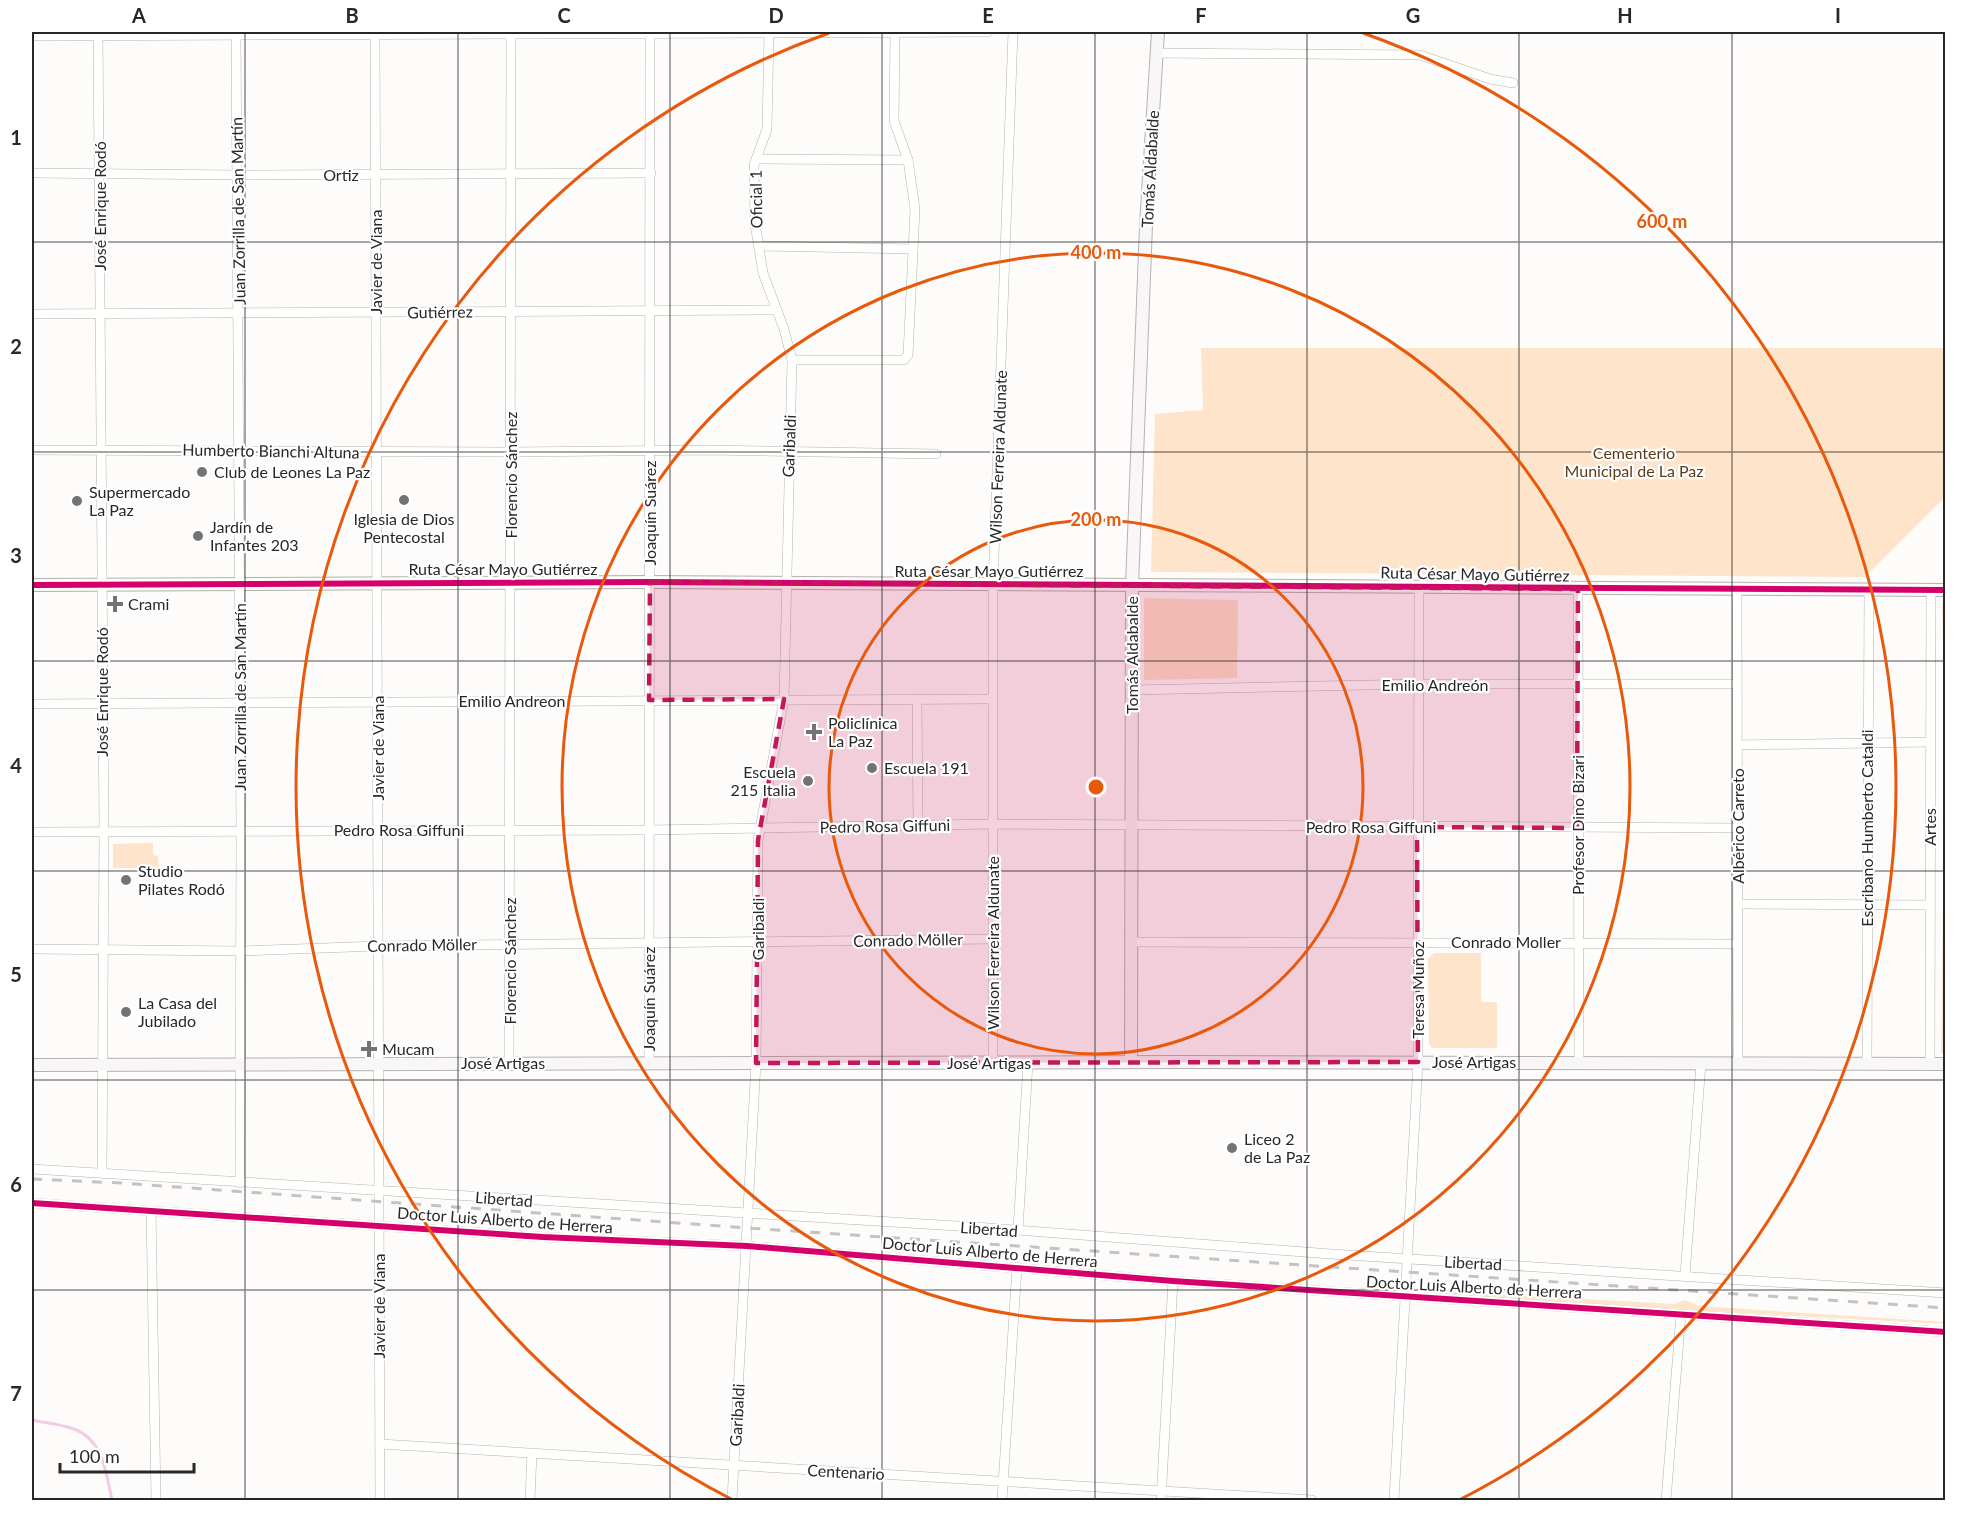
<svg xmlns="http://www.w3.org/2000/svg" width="1977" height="1532" viewBox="0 0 1977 1532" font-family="Lato,sans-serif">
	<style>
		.green { fill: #fde4cb }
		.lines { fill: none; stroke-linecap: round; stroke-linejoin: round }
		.stream { stroke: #f5cce5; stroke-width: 3 }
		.street-casing { stroke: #b4b3b2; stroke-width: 10 }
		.secondary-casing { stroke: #b4b3b2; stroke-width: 14 }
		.street { stroke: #fffffe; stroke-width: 9 }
		.secondary { stroke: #f9f6f7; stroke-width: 12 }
		.rail { stroke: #c4c3c3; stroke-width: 3; stroke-dasharray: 10 10; stroke-linecap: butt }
		.cycleway-casing { stroke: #fff; stroke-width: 10 }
		.cycleway { stroke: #d6006c; stroke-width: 6 }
		.marked { fill: #c2185b; fill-opacity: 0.2; stroke: #c2185b; stroke-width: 4.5; stroke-dasharray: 12 8; stroke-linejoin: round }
		.grid { fill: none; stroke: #292828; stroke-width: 1.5; stroke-opacity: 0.55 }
		.ring { fill: none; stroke: #e8590c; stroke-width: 3 }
		.poi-dot { fill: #747272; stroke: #fff; stroke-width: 2 }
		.labels { text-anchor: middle; stroke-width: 4.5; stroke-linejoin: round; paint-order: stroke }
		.street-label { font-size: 16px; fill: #292828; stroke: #fff }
		.park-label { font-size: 16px; fill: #5b3c19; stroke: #fff }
		.poi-label { font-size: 16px; fill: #292828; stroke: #fff; text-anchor: start }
		.centre { fill: #e8590c; stroke: #fff; stroke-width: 3 }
		.ring-label { font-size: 18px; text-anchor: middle; font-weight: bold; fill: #e8590c; stroke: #fff; stroke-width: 4.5; stroke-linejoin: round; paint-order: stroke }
		.neatline { fill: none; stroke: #292828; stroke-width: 2 }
		.grid-label { font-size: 20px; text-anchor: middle; font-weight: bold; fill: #292828 }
	</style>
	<rect width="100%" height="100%" fill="#fefcfb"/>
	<!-- green -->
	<g class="green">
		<polygon points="1201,348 1945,348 1945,497 1865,577 1151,572 1155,414 1203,410"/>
		<polygon points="1144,598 1238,600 1237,678 1144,680"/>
		<polygon points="1942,604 1946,604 1946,1053 1941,1053 1945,737"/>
		<polygon points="153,843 153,855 158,856 159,868 113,868 113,844"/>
		<polygon points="1434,953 1481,953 1481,1002 1497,1002 1497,1048 1432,1048 1429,1044 1428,959"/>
		<polygon points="1436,1291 1674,1304 1685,1300 1699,1306 1945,1322 1945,1324 1434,1297 1432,1294"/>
	</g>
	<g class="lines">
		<!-- stream -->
		<path class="stream" d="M32 1420C45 1423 61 1424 74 1429 104 1440 106 1474 112 1500"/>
		<defs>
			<g id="street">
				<polyline points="98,32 104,831 102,1172"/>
				<polyline points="236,32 241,830 240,1183"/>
				<polyline points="375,32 380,1500"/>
				<path d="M32 36C350 34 669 35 988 32"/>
				<polyline points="1156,53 1420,55 1490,79 1513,83"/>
				<polyline points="756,159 908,160"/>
				<polyline points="32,173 238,175 651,173"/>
				<polyline points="759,246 913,249"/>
				<polyline points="32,314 777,310"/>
				<polyline points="792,360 904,360 908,355 915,209 908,160 894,121 895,33"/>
				<polyline points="32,450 511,452 710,450 936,454"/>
				<polyline points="1578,589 1579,1062"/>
				<polyline points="1737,589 1738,1063"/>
				<polyline points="1133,690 1418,684 1737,684"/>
				<polyline points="917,700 918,826"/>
				<polyline points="32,704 992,699"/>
				<polyline points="1738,745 1931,742"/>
				<polyline points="32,832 649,830 992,824 1738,828"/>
				<polyline points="1738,904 1930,905"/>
				<polyline points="1131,942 1738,944"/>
				<polyline points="32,949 241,951 379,946 993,939"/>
				<polyline points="509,1063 511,32"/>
				<polyline points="649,1063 650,36"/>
				<polyline points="993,1063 993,584 1013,32"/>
				<polyline points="1867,1064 1869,591"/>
				<polyline points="1930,1064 1931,590"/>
				<polyline points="32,1169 989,1228 1331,1254 1946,1293"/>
				<polyline points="32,1203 543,1237 747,1246 1173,1281 1946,1332"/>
				<polyline points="151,1211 156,1500"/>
				<polyline points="1018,1230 1028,1063"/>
				<polyline points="1685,1275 1701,1063"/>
				<polyline points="380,1444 1312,1500"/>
				<polyline points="530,1500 532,1453"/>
				<polyline points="732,1500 756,1063 758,840 784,699 792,360 784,329 763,273 755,224 754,165 767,129 769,34"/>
				<polyline points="1002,1500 1017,1267"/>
				<polyline points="1161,1500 1173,1281"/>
				<polyline points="1394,1500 1418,1062 1419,586"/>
				<polyline points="1666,1500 1681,1314"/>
			</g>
			<g id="secondary">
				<polyline points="32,585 650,582 1946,590"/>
				<polyline points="1131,1062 1132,586 1146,225 1158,32"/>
				<polyline points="32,1065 1181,1062 1946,1064"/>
			</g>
		</defs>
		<!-- street casing -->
		<use href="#street" class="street-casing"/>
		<!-- secondary casing -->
		<use href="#secondary" class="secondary-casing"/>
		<!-- street -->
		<use href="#street" class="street"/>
		<!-- secondary -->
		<use href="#secondary" class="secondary"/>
		<!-- rail -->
		<g class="rail">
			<polyline points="32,1179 121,1183 748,1228 1946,1308"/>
			<polyline points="967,1250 1083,1258"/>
		</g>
		<defs>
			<g id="cycleway">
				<polyline points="32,585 650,582 1946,590"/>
				<polyline points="32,1203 543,1237 747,1246 1173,1281 1946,1332"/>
			</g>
		</defs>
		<!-- cycleway casing -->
		<use href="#cycleway" class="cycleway-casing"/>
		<!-- cycleway -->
		<use href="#cycleway" class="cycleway"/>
	</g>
	<!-- marked area -->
	<path class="marked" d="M650 582 1578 589 1577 828 1417 827 1418 1062 756 1063 758 840 784 699 649 700Z"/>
	<!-- grid -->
	<path class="grid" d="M245 32V1500M458 32V1500M670 32V1500M882 32V1500M1095 32V1500M1307 32V1500M1519 32V1500M1732 32V1500M32 242H1946M32 452H1946M32 661H1946M32 871H1946M32 1080H1946M32 1290H1946"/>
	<!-- distance rings -->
	<g class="ring">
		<circle cx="1096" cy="787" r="267"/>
		<circle cx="1096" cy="787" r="534"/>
		<path d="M733 1500A800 800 0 0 1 829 33M1363 33A800 800 0 0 1 1459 1500"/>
	</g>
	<!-- markers -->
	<g class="poi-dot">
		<circle cx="202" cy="472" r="6"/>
		<circle cx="404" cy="500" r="6"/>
		<circle cx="77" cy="501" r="6"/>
		<circle cx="198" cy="536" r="6"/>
		<path d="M112 595h6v6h6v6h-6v6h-6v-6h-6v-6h6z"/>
		<path d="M811 723h6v6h6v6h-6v6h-6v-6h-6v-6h6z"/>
		<circle cx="872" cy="768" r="6"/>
		<circle cx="808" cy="781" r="6"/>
		<circle cx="126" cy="880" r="6"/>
		<circle cx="126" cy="1012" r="6"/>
		<path d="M366 1040h6v6h6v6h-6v6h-6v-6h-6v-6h6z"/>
		<circle cx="1232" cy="1148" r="6"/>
	</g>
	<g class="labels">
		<!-- street labels -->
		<g class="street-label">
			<text transform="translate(1150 169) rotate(-87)" y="6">Tomás Aldabalde</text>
			<text x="341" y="181">Ortiz</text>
			<text transform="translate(756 199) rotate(-91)" y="6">Oficial 1</text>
			<text transform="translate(100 206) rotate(-90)" y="6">José Enrique Rodó</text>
			<text transform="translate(238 211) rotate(-91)" y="6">Juan Zorrilla de San Martín</text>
			<text transform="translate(376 262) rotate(-90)" y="6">Javier de Viana</text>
			<text transform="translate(440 312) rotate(-1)" y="6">Gutiérrez</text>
			<text transform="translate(789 446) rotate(-88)" y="6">Garibaldi</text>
			<text transform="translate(271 451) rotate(1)" y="6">Humberto Bianchi Altuna</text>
			<text transform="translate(998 457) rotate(-88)" y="6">Wilson Ferreira Aldunate</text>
			<text transform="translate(511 475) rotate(-90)" y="6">Florencio Sánchez</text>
			<text transform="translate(650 513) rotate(-90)" y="6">Joaquín Suárez</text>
			<text x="503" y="575">Ruta César Mayo Gutiérrez</text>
			<text x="989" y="577">Ruta César Mayo Gutiérrez</text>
			<text transform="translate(1475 574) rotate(1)" y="6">Ruta César Mayo Gutiérrez</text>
			<text transform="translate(1132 655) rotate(-90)" y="6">Tomás Aldabalde</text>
			<text x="1435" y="691">Emilio Andreón</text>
			<text transform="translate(102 692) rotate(-90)" y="6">José Enrique Rodó</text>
			<text transform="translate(240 697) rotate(-90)" y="6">Juan Zorrilla de San Martín</text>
			<text x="512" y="707">Emilio Andreon</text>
			<text transform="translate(378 748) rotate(-90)" y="6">Javier de Viana</text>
			<text transform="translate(1578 825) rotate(-90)" y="6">Profesor Dino Bizari</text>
			<text transform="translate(885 826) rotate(-1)" y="6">Pedro Rosa Giffuni</text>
			<text transform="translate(1738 826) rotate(-90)" y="6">Albérico Carreto</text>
			<text x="1371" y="833">Pedro Rosa Giffuni</text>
			<text transform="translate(1930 827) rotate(-90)" y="6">Artes</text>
			<text transform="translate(1867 828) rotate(-90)" y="6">Escribano Humberto Cataldi</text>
			<text x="399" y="836">Pedro Rosa Giffuni</text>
			<text transform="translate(758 929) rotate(-90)" y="6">Garibaldi</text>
			<text transform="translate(908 940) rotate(-1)" y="6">Conrado Möller</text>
			<text x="1506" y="948">Conrado Moller</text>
			<text transform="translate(993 943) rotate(-90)" y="6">Wilson Ferreira Aldunate</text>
			<text transform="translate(422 945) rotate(-1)" y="6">Conrado Möller</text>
			<text transform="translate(510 961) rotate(-90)" y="6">Florencio Sánchez</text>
			<text transform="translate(1418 990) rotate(-90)" y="6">Teresa Muñoz</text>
			<text transform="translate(649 999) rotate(-90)" y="6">Joaquín Suárez</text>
			<text x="1474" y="1068">José Artigas</text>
			<text x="503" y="1069">José Artigas</text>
			<text x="989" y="1069">José Artigas</text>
			<text transform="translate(504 1199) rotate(4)" y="6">Libertad</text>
			<text transform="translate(505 1220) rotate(4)" y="6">Doctor Luis Alberto de Herrera</text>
			<text transform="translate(989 1229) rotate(4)" y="6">Libertad</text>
			<text transform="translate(990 1252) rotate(5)" y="6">Doctor Luis Alberto de Herrera</text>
			<text transform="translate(1473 1263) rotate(3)" y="6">Libertad</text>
			<text transform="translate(1474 1287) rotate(3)" y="6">Doctor Luis Alberto de Herrera</text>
			<text transform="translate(379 1306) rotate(-90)" y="6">Javier de Viana</text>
			<text transform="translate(737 1415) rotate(-87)" y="6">Garibaldi</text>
			<text transform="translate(846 1472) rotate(3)" y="6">Centenario</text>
		</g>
		<!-- park labels -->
		<g class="park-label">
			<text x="1634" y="459">Cementerio<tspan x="1634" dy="18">Municipal de La Paz</tspan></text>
		</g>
		<!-- poi labels -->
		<g class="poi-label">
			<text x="214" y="478">Club de Leones La Paz</text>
			<text x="89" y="498">Supermercado<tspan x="89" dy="18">La Paz</tspan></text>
			<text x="404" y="525" text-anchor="middle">Iglesia de Dios<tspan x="404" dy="18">Pentecostal</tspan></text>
			<text x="210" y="533">Jardín de<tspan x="210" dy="18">Infantes 203</tspan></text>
			<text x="128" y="610">Crami</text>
			<text x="828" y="729">Policlínica<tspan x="828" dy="18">La Paz</tspan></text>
			<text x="884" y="774">Escuela 191</text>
			<text x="796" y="778" text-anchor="end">Escuela<tspan x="796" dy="18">215 Italia</tspan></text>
			<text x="138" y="877">Studio<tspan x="138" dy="18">Pilates Rodó</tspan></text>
			<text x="138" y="1009">La Casa del<tspan x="138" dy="18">Jubilado</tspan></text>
			<text x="382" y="1055">Mucam</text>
			<text x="1244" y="1145">Liceo 2<tspan x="1244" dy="18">de La Paz</tspan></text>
		</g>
	</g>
	<circle cx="1096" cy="787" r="9" class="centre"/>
	<g class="ring-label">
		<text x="1662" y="228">600 m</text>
		<text x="1096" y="259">400 m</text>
		<text x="1096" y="526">200 m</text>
	</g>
	<!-- border -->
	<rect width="1977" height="1532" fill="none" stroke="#ffffff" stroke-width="66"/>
	<!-- scale -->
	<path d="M60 1463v9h134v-9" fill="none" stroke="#292828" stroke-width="3"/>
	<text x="69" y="1463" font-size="18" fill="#292828" stroke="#ffffff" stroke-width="4.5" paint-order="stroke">100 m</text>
	<rect x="33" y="33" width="1911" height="1466" class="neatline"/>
	<g class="grid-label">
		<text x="139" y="23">A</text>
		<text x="352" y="23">B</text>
		<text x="564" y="23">C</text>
		<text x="776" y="23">D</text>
		<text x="988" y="23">E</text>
		<text x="1201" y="23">F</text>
		<text x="1413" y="23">G</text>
		<text x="1625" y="23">H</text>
		<text x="1838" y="23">I</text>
		<text x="16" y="145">1</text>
		<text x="16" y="354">2</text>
		<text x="16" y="563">3</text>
		<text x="16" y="773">4</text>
		<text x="16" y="982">5</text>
		<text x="16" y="1192">6</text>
		<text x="16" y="1401">7</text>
	</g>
</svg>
